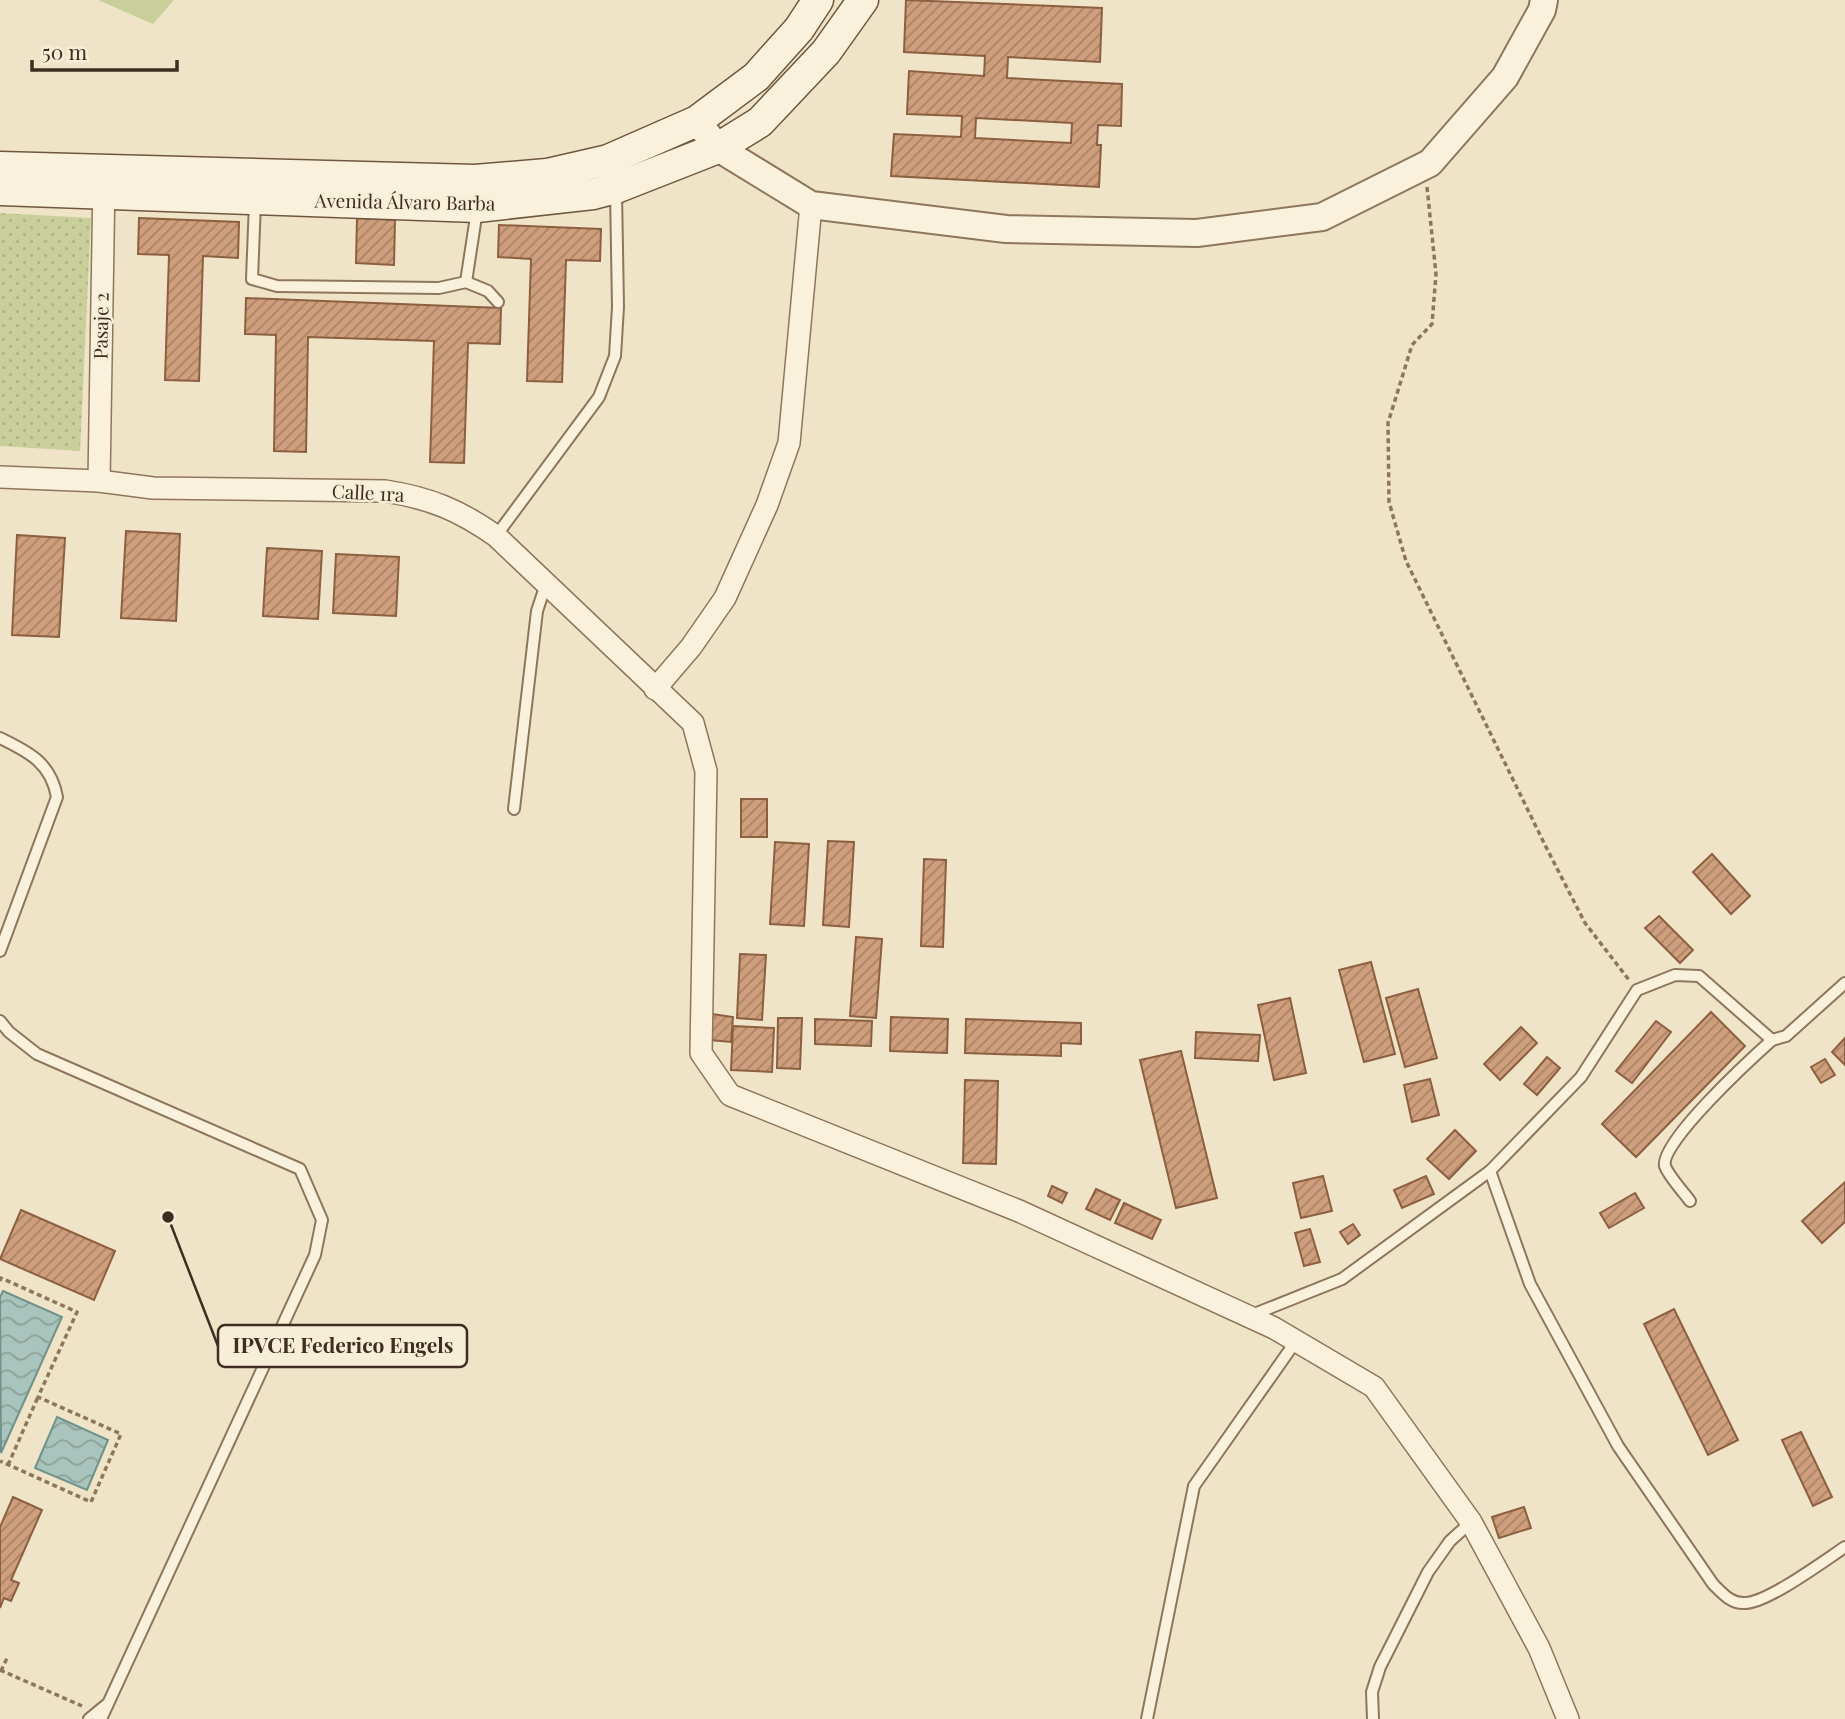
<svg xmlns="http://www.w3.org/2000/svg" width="1845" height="1719" viewBox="0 0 1845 1719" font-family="'Playfair Display',serif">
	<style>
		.grass { fill: url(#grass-dots) }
		.garden { fill: #c9cf9b }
		.water { fill: url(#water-waves); stroke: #6f938a; stroke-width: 2 }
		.building { fill: url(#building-hatch); stroke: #8d5f41; stroke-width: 2; fill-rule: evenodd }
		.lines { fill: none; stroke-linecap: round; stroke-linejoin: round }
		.service-casing { stroke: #8d765c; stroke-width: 14 }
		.minor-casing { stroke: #8d765c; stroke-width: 24 }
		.tertiary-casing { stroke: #8d765c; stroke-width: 30 }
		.secondary-casing { stroke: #6f573f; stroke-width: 33 }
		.path { stroke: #8d765c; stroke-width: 3.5; stroke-dasharray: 5 3.5; stroke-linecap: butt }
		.service { stroke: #faf1dc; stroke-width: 10 }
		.minor { stroke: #faf1dc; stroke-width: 21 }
		.tertiary { stroke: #faf1dc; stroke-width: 26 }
		.secondary { stroke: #faf1dc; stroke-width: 30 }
		.labels { text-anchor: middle; stroke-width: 5; stroke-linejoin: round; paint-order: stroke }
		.street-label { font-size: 19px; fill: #3d2e20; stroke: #f7eed8 }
		.leader { fill: none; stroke: #3d2e20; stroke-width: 2.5 }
		.callout-dot { fill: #3d2e20; stroke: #f7eed8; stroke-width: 2.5 }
		.callout { fill: #f7eed8; stroke: #3d2e20; stroke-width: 2.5 }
		.callout-label { font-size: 21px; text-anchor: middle; font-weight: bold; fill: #3d2e20 }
	</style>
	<defs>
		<pattern id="grass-dots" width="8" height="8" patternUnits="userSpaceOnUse" patternTransform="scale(1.75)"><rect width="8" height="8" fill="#c9cf9b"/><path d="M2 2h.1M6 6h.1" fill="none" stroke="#aeb285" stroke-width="1.8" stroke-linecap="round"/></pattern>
		<pattern id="water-waves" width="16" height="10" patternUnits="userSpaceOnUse" patternTransform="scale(1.75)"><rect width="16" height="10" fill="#a9c4bc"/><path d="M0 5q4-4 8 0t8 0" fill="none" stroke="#8ba098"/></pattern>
		<pattern id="building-hatch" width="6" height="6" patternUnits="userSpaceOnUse" patternTransform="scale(1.75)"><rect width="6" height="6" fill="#cf9f7d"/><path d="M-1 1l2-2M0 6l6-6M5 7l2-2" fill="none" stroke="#a98266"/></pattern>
	</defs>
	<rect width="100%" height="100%" fill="#f0e4c8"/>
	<!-- grass -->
	<polygon class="grass" points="0,213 91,218 80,451 0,446"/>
	<!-- garden -->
	<polygon class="garden" points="98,0 174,0 153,24"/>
	<!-- water -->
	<g class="water">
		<polygon points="3,1291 62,1317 1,1453 0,1297"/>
		<polygon points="57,1417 108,1440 87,1490 35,1468"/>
	</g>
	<!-- building -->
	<g class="building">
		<path d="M906 0 1102 8 1100 62 1008 57 1007 78 1122 84 1121 126 1098 125 1097 145H1101L1099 187 891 176 894 134 961 137 962 116 907 114 909 71 984 76 985 56 904 52ZM976 118 1072 123 1071 143 975 138Z"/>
		<polygon points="139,218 239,222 238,258 203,256 199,381 165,380 169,255 138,254"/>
		<polygon points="357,218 395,220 394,265 356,263"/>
		<polygon points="499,225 601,229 600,261 566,260 562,382 527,381 531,259 498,257"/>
		<polygon points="246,298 501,308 500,344 468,343 464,463 430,462 434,341 308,337 306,452 274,451 276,335 245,334"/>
		<polygon points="126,531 180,534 176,621 121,618"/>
		<polygon points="17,535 65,538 59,637 12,635"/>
		<polygon points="267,548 322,551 318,619 263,616"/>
		<polygon points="336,554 399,557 396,616 333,613"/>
		<rect x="741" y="799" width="26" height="38"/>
		<polygon points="828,841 854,842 849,927 823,925"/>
		<polygon points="775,842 809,844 804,926 770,924"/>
		<polygon points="1712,854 1750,896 1731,914 1693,872"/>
		<polygon points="924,859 946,860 943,947 921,946"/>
		<polygon points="1659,916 1693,950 1680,963 1645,928"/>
		<polygon points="856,937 882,939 876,1018 850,1016"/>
		<polygon points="740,954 766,955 762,1020 737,1018"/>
		<polygon points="1371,962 1395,1054 1364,1062 1339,970"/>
		<polygon points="1418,989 1437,1058 1405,1067 1386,998"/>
		<polygon points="1290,998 1306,1073 1274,1080 1258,1005"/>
		<polygon points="1711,1012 1745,1046 1636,1157 1602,1124"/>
		<polygon points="712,1014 733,1017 731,1042 710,1040"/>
		<polygon points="891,1017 948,1019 947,1053 890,1051"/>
		<polygon points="778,1018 802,1018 800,1069 777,1068"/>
		<polygon points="815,1019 872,1021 871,1046 815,1044"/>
		<polygon points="966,1019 1081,1023 1081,1044 1061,1043 1061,1056 965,1053"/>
		<polygon points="1656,1021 1671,1032 1632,1083 1616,1071"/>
		<polygon points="733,1026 774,1028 772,1072 731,1070"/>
		<polygon points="1521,1027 1537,1043 1500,1080 1484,1064"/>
		<polygon points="1196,1032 1260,1035 1258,1061 1195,1058"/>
		<polygon points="1845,1038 1845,1065 1832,1052"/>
		<polygon points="1181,1051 1217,1198 1176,1208 1140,1060"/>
		<polygon points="1547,1057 1560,1068 1537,1095 1524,1084"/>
		<polygon points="1825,1059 1835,1075 1821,1083 1811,1067"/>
		<polygon points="1430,1079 1439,1115 1412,1122 1404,1085"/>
		<polygon points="965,1080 998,1081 996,1164 963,1163"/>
		<polygon points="1455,1130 1476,1151 1449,1179 1427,1159"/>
		<polygon points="1323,1176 1332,1211 1301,1218 1293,1183"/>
		<polygon points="1426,1176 1434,1194 1402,1208 1394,1190"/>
		<polygon points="1845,1182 1845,1222 1822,1243 1802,1221"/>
		<polygon points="1052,1186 1067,1193 1062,1203 1048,1196"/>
		<polygon points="1096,1189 1120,1200 1110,1220 1086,1209"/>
		<polygon points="1635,1193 1644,1208 1609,1228 1600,1213"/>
		<polygon points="1124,1203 1161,1220 1152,1239 1115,1223"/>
		<polygon points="21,1210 115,1251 94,1300 0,1259"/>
		<polygon points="1353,1224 1360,1235 1348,1244 1340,1232"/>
		<polygon points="1310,1229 1320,1262 1304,1266 1295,1233"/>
		<polygon points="1674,1309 1738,1440 1708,1455 1644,1324"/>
		<polygon points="1801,1432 1832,1497 1813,1506 1782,1440"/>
		<polygon points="13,1497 42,1510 11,1580 19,1583 11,1601 4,1598 0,1608 0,1527"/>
		<polygon points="1524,1507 1531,1528 1499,1538 1492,1517"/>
	</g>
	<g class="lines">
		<defs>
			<g id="service">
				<polyline points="255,202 252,279 277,286 439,288 466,282 477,210"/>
				<polyline points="466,282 488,291 498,302"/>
				<polyline points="496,536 599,397 615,356 618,307 616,191"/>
				<path d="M0 738C29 752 51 763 57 797L0 951"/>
				<polyline points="514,809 537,611 546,584"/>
				<polyline points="0,1021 9,1032 37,1054 300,1169 322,1220 315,1255 101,1719"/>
				<path d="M1490 1171 1530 1284 1618 1446 1713 1584C1722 1593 1731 1604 1745 1603 1767 1603 1824 1561 1845 1547"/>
				<path d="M1690 1201C1684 1193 1668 1175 1665 1166 1659 1143 1753 1057 1772 1040"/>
				<polyline points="1252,1315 1342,1279 1490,1171 1581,1077 1637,990 1675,975 1699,976 1772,1040 1786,1036 1845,983"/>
				<polyline points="89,1719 106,1705"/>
				<polyline points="1147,1719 1194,1486 1296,1341"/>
				<polyline points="1373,1719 1372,1692 1380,1667 1428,1572 1450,1541 1471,1522"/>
			</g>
			<g id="minor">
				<path d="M0 477 99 481 153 488 385 491C430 498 459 510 496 536L693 723 706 771 701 1053 730 1095 1019 1211 1274 1328 1374 1387 1471 1522 1539 1648 1568 1719"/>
				<polyline points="99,481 104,180"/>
				<polyline points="655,689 691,647 725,598 767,505 789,443 811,205"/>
			</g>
			<polyline id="tertiary" points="697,121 718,148 811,205 1006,229 1197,233 1322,217 1430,163 1505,77 1542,10 1544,0"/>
			<g id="secondary">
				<polyline points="0,167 475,180 547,174 608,160 697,121 756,77 799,29 818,0"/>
				<polyline points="0,190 477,207 593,194 616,188 718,148 760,122 826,52 863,0"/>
			</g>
		</defs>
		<!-- service casing -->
		<use href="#service" class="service-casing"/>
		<!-- minor casing -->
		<use href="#minor" class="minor-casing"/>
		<!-- tertiary casing -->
		<use href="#tertiary" class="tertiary-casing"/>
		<!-- secondary casing -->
		<use href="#secondary" class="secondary-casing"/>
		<!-- path -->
		<g class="path">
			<polyline points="1427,187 1436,274 1432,324 1412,345 1388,423 1389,502 1406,561 1546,847 1585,923 1629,980"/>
			<polyline points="0,1281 1,1278 77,1312 38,1397 121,1434 91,1502 0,1461"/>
			<polyline points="8,1465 38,1397"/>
			<polyline points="0,1670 82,1706"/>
			<polyline points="1,1671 7,1658"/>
		</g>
		<!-- service -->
		<use href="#service" class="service"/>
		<!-- minor -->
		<use href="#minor" class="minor"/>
		<!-- tertiary -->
		<use href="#tertiary" class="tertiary"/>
		<!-- secondary -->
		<use href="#secondary" class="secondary"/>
	</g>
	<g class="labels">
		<!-- street labels -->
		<g class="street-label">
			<text transform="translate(405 202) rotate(1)" y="7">Avenida Álvaro Barba</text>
			<text transform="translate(101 326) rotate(-89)" y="7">Pasaje 2</text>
			<text transform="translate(368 493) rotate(3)" y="7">Calle 1ra</text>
		</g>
	</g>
	<!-- callouts -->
	<path class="leader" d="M168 1217L218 1346"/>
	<circle class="callout-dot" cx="168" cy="1217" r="7"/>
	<rect class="callout" x="218" y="1325" width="249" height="42" rx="7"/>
	<g class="callout-label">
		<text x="343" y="1353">IPVCE Federico Engels</text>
	</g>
	<!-- scale -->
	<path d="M32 60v10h145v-10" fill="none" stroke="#3d2e20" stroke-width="3.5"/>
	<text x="42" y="60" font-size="21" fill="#3d2e20" stroke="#f7eed8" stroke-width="5" paint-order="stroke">50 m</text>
</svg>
